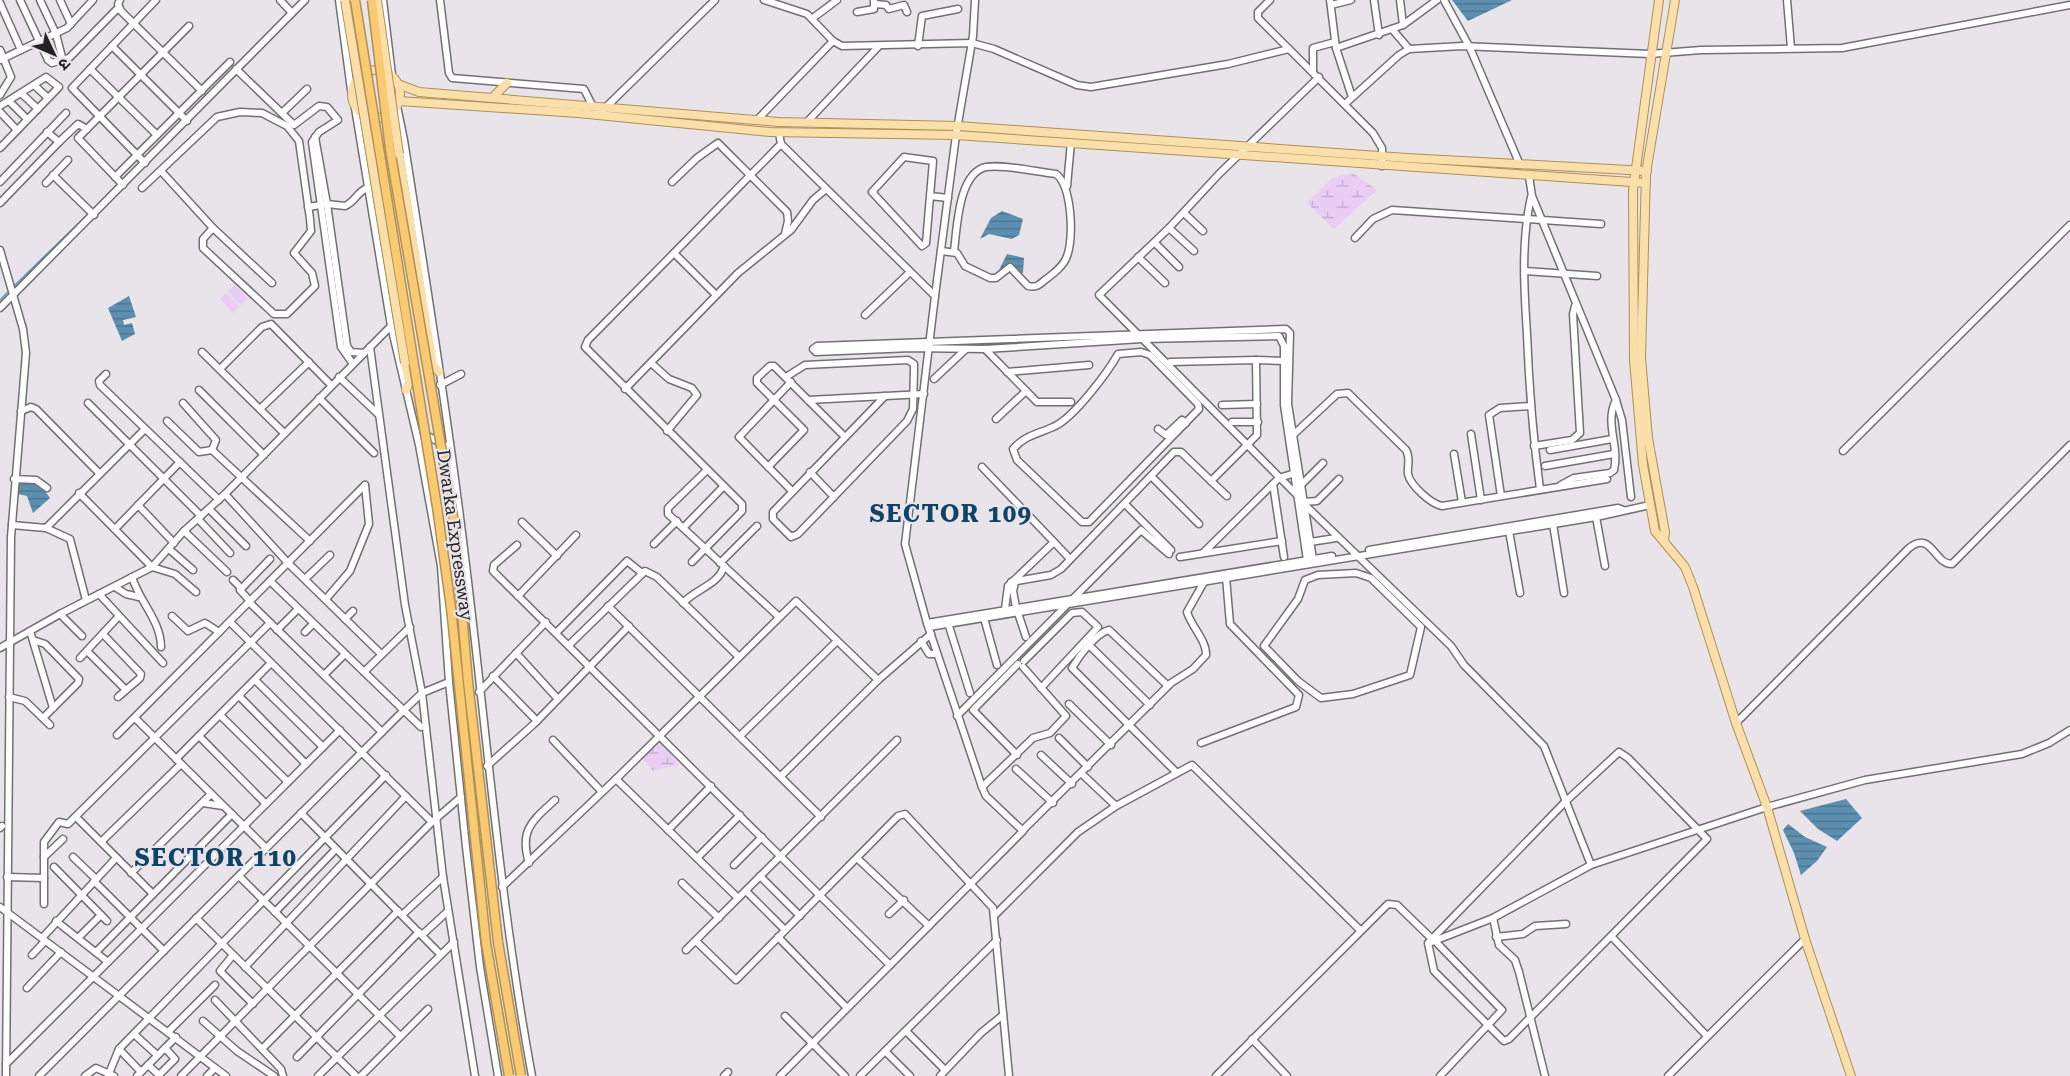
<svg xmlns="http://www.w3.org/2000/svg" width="2070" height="1076" viewBox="0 0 2070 1076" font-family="'Roboto Serif','Noto Sans Devanagari',serif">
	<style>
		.wetland { fill: url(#wetland-marsh) }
		.pitch { fill: #e9cdf5 }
		.water { fill: url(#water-rules) }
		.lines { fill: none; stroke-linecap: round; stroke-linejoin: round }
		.stream { stroke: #5d90b0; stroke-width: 1.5 }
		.minor-casing { stroke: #737074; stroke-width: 9 }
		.major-casing { stroke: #ae9056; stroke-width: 10 }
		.minor { stroke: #fff; stroke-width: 6 }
		.major { stroke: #fbdfaa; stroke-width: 8 }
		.major-bridge-casing { stroke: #ae9056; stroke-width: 10; stroke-linecap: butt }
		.highway-bridge-casing { stroke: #ae9056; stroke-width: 11; stroke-linecap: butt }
		.major-bridge { stroke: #fbdfaa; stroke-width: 8 }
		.highway-bridge { stroke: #f9ca71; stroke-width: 8 }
		.labels { text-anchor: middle; stroke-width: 4.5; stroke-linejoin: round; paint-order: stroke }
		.street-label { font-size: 18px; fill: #242324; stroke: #e8e4ea }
		.district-label { font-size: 24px; font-weight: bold; letter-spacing: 1.5px; fill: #104467; stroke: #e8e4ea }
	</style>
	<defs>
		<pattern id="wetland-marsh" width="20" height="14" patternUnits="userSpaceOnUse" patternTransform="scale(1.5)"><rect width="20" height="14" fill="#e9cdf5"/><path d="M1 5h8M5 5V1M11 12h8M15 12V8" fill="none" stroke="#c8b0d2"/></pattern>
		<pattern id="water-rules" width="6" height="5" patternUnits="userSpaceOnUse" patternTransform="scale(1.5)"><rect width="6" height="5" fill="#5d90b0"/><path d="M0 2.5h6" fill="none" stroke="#4d758f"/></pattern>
	</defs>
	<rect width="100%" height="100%" fill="#e8e4ea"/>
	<!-- wetland -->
	<g class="wetland">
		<polygon points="1353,173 1377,190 1334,229 1307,203 1332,178"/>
		<polygon points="660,739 679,765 653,771 642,758"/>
	</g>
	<!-- pitch -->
	<g class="pitch">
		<polygon points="235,285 248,298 241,305 227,292"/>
		<polygon points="226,293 240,306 233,313 220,299"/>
	</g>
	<!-- water -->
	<g class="water">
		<polygon points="1452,0 1512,0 1468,21"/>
		<polygon points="1002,211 1023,219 1019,235 1012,239 989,234 980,239 991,218"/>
		<polygon points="1007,254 1024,258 1023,273 998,272"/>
		<polygon points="129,296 136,317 123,320 124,325 132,323 135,334 122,341 108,308"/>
		<polygon points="39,483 50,498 33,513 27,496 18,494 19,484"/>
		<polygon points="1846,799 1862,818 1837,841 1818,829 1800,811"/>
		<polygon points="1788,824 1805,837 1827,847 1817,861 1801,875 1794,853 1783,830"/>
	</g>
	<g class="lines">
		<!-- stream -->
		<g class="stream">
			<polyline points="122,180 140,162"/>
			<polyline points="92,210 118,184"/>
			<polyline points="13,287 89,213"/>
			<polyline points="0,300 10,290"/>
		</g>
		<defs>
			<g id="minor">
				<polyline points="20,0 48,60 52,63 69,58 119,7"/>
				<polyline points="40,0 56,34 63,61"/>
				<polyline points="60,0 71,24"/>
				<polyline points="120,0 118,4 121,11 202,91"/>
				<polyline points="280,0 292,13"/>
				<polyline points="339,0 351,90"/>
				<polyline points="383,0 392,75"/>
				<polyline points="440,0 449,73 452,78 584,89 592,105"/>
				<polyline points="764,0 807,14 833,41 842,46 972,43 994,49 1077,85 1091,87 1228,64 1289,49"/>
				<polyline points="1270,0 1258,12 1258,18 1373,133 1382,148 1382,166"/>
				<polyline points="1330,0 1336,48 1352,97"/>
				<polyline points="1374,0 1379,35"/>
				<polyline points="1400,0 1403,25"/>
				<polyline points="1444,0 1470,48 1520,165"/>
				<polyline points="1787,0 1791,48"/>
				<polyline points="0,3 21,50"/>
				<polyline points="875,4 886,5 889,9 904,5 907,12"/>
				<polyline points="1331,5 1351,0"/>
				<polyline points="857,12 874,9 874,0"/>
				<polyline points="813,18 837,0"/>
				<polyline points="1392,29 1409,49"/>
				<polyline points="112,46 187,121"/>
				<polyline points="918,46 922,16 958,9"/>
				<polyline points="1336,48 1403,25 1437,0"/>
				<polyline points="0,50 11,77 0,95"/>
				<polyline points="0,60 67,28 93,0"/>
				<polyline points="90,69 157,135"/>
				<polyline points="236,69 294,125 319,106 327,107 338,120 319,132 312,142 341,347 353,364"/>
				<polyline points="1313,71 1313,48 1335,42"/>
				<polyline points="34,85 48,98"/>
				<polyline points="21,93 38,109"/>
				<polyline points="9,101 27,119"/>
				<polyline points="1345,104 1399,55 1409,49 1462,46 1650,54 1701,50 1842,48 2070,5"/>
				<polyline points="0,106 46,77 59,87 0,148"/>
				<path d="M397 106 404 140C424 268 445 396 461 525 485 709 498 893 532 1076"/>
				<polyline points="355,108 391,326 419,445 441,566 449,682 466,847 480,967 498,1076"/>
				<polyline points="0,112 17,130"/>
				<polyline points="282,113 307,89"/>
				<polyline points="598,115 715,0"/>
				<polyline points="757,120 833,41"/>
				<polyline points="806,123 878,47"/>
				<polyline points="779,133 781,144 935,296"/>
				<polyline points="315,137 327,204 347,346 351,352 364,353"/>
				<polyline points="59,142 78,124 87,129"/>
				<polyline points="145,163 72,88 156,0"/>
				<polyline points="161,171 213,228 272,283"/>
				<polyline points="53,175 94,215"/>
				<polyline points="1529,176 1532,196 1616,400 1622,420 1631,497"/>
				<polyline points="115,177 230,62"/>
				<polyline points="0,182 66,113"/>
				<polyline points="672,182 697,158 718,143 787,212 788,221 785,234"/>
				<polyline points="46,183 68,160"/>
				<polyline points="123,185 78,138 189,26"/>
				<polyline points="1067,186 1071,142"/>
				<polyline points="142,188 217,117 240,112 262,113 287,126 299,141 310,219 311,231 294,253 312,273 315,286 287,314 274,314 203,248 203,239 213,228"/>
				<polyline points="930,196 933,161 904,157 872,192 922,246 926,243 930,196 948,198"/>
				<path d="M1531 197C1521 241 1524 289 1527 334 1529 386 1533 437 1540 489"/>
				<polyline points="0,203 59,142 47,132"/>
				<path d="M308 207 327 204 345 206C355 202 357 192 367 188"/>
				<polyline points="1184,213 1203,231"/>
				<polyline points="1169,228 1194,251"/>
				<polyline points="1355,238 1373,219 1392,210 1601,224"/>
				<polyline points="1155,243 1179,267"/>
				<polyline points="0,250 23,329 26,353 11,537 6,1076"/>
				<path d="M941 251 957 253 965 266 990 278H996L1010 267 1028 286C1036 288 1039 285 1045 280 1053 274 1064 266 1067 256 1074 238 1072 186 1056 174 1037 172 1004 164 986 167 958 173 957 229 954 251"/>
				<polyline points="674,253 588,340 585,347 742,504 742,511 692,562"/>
				<polyline points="1138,257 1165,283"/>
				<polyline points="1525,271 1597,276"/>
				<polyline points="716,295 674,253 781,144"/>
				<polyline points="0,308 305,0"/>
				<polyline points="865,315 910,272"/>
				<polyline points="370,347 405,605 422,693 443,877 475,1076"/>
				<polyline points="985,349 1037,402 1071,402"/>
				<polyline points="202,352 284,433"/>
				<path d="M1141 352 1150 355 1198 404 1199 409 1089 522H1082L1017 460 1013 449C1025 435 1038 434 1053 427 1073 419 1108 372 1118 354Z"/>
				<polyline points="1256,360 1284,361"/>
				<polyline points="651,363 669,379 692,388 697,395 667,431"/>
				<polyline points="220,369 262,327 271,324 331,385"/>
				<polyline points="1007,372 1089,365"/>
				<polyline points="106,374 99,381 100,385 219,500"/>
				<polyline points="339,377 378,414"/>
				<polyline points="786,377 805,365 908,360 914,364 914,369 913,409 907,421 798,534 791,537 773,519 773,512 885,396"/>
				<polyline points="934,379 966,349"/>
				<polyline points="791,382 739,437 792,491"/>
				<polyline points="440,385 461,374"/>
				<polyline points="625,389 738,273 791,230 813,200 826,189"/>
				<polyline points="199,390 264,455"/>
				<polyline points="319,398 374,453"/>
				<polyline points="808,400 924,394"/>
				<polyline points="88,403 201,516"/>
				<polyline points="183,403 216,440 212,450"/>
				<polyline points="1222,405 1257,404"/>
				<polyline points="260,409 309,362"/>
				<polyline points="21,411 31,407 36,409 99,473"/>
				<polyline points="996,419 1026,391"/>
				<polyline points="167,421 199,452 212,450 310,541"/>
				<polyline points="1232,422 1258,422"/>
				<polyline points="1158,429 1166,435 1182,420 1186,423"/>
				<polyline points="424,434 450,448"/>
				<polyline points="1471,434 1481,500"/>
				<path d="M1293 435 1337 394 1348 393 1406 450C1411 459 1407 465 1408 474 1410 485 1431 504 1442 506L1607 479"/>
				<polyline points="1534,446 1572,440 1580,433 1573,314 1575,306"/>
				<polyline points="1550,450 1612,439"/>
				<polyline points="1843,451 2070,225"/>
				<polyline points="1454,454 1462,502"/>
				<polyline points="1545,466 1614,454"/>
				<polyline points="768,467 804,430 757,383 757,378 770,366 774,366 845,437"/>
				<polyline points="982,467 1054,542 1008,586 1005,609"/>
				<polyline points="707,470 668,508 668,514 778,616"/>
				<polyline points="810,472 834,497"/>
				<polyline points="1151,476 1199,524"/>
				<polyline points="14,479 36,480 47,488"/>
				<polyline points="1211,481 1227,496"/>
				<polyline points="1273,484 1284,557"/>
				<polyline points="1301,485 1323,463"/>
				<path d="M1561 485 1574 478 1610 473 1614 470C1620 447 1604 423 1616 400"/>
				<polyline points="79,493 152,567 175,574 196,592"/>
				<polyline points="225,494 288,563 381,654"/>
				<polyline points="1298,496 1099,295 1169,228 1219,174 1319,77"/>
				<polyline points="1501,496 1489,415 1500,408 1531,406"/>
				<polyline points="1303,502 1317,501 1339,479"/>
				<polyline points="1125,504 1171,550"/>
				<polyline points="1304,504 1451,646 1464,665 1544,746 1591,865"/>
				<polyline points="138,505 174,543"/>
				<polyline points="209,509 246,546"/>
				<polyline points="1596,517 1605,566"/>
				<polyline points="198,519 230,553"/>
				<polyline points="522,522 557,556"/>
				<polyline points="1553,524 1564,593"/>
				<polyline points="12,525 46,528 70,539 86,600"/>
				<polyline points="684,527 723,487"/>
				<polyline points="46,528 145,429"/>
				<polyline points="115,529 180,462"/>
				<polyline points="184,531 227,572"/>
				<polyline points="1509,531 1520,593"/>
				<polyline points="1054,542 1070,559"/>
				<polyline points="1310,542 1336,538"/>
				<polyline points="654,544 677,521"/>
				<polyline points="517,545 494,565 493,571 890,965"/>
				<polyline points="169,549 193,570"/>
				<polyline points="1369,550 1618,508 1623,510"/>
				<polyline points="1203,553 1279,478 1295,473"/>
				<polyline points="1180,557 1282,541"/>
				<polyline points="1307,560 1284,405 1284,346 1279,336 1142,339 985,349 911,348 816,352 813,349 817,346 1286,329 1290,333 1288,404 1313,559"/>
				<polyline points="720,563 757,526"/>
				<polygon points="1356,573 1371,578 1421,627 1410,675 1353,694 1321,698 1298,681 1264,646 1298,599 1305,580 1318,575"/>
				<path d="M132 577C139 601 161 621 161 647"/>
				<polyline points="305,579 330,555"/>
				<polyline points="233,580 241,588"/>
				<polyline points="270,581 421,727"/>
				<polyline points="1011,582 1051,575 1061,569 1174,452 1181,452 1211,481 1257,435 1256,360 1170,362"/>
				<polyline points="1015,582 1013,591 1016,607"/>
				<polyline points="115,587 126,594 139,597"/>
				<polyline points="99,594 163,663"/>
				<polyline points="518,596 576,535"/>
				<polyline points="326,599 350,571 369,524 365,485"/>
				<polyline points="250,601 240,590 270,559"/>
				<polyline points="249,602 382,732"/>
				<path d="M683 603C695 589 719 585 724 566"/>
				<polyline points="608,606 821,817"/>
				<polyline points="1018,613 1026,637"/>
				<polyline points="60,614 82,636"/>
				<polyline points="172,616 188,631 205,623 219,632"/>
				<polyline points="984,618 997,665"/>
				<polyline points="345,619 353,611"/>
				<polyline points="230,622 432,822"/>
				<polyline points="927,623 1332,556"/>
				<polyline points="948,623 970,693"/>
				<polyline points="929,627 1596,517 1650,505"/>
				<polyline points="277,630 298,609"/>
				<polyline points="30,631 53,708"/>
				<polyline points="305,632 313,624"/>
				<polyline points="556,633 627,561 642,573"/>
				<polyline points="103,634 141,674 140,678 118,697"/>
				<polyline points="33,640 45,644 79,679 78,683 43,718"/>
				<polyline points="921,641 929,654 937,654"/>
				<polyline points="569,645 645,571 657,577 738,656"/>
				<polyline points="1090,646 1150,705"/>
				<polyline points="0,648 60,614 152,567 184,531 225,494 391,326"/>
				<polyline points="87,651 126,690"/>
				<polyline points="516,653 557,698"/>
				<polyline points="80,658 119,616"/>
				<polyline points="1024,661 1072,613 1082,612 1098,627 1041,688"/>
				<polyline points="364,672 410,627"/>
				<polyline points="324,675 345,654"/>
				<polyline points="493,676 537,721"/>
				<polyline points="255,680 323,747"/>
				<polyline points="878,680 931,634"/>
				<path d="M1168 686 1109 630C1096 633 1079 656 1072 668L1176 772"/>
				<polyline points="479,692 546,622"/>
				<polyline points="239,696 306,764"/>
				<polyline points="9,697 25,701 50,725"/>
				<polyline points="1069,704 1111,745"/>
				<polyline points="220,715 288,782"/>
				<polyline points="957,716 1141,530 1169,554"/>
				<polyline points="135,718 266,848"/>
				<path d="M1736 723 1908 549C1932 529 1933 564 1952 564L2070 445"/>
				<polyline points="117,735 365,485"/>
				<polyline points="741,735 837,641"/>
				<polyline points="199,736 266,804"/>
				<polyline points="1059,738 1088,767"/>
				<polyline points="553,740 602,792"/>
				<polyline points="1201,743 1296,707 1299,695 1230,624 1226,577"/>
				<polygon points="1619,752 1628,758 1707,839 1509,1039 1504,1041 1434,971 1428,943 1565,802"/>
				<polyline points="1017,755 973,710 1018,664"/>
				<polyline points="1041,755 1072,784"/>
				<polyline points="176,759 271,663"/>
				<polyline points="487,766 535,723 629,626"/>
				<polyline points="1016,769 1053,803"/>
				<polyline points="1082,774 1116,806"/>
				<polyline points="616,779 796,601 878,680 781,776"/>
				<polyline points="982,787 1033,738 1050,733 1066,716 1023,667"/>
				<polyline points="203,803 223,806"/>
				<polyline points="301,813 440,954"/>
				<polyline points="76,817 153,894"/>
				<polyline points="0,828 2,826"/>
				<polyline points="668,830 711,786"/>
				<path d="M1023 830 1171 683 1193 669 1206 655C1207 641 1191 626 1187 612L1204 582"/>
				<polyline points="101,842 181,764"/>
				<polyline points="44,857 63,839"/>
				<polyline points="73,857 96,879"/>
				<polyline points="697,858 740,815"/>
				<polyline points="857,858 929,926"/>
				<path d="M529 863C519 830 532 821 555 800"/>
				<polyline points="734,865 762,837"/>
				<polyline points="54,867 107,921"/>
				<polyline points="131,873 211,794"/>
				<polyline points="239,876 400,1036"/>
				<polyline points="760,876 800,916"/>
				<polyline points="7,877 44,878"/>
				<polyline points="94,881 164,951"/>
				<polyline points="682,883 719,918"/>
				<polyline points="502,887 616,779 738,898"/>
				<polyline points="746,891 785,930"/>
				<polyline points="44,904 44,842 59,822 68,824 270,623"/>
				<polyline points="0,907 226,1076"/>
				<polyline points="275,912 336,849"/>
				<polyline points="889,914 904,900"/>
				<polyline points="402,915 443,877"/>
				<polyline points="995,915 1078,832 1116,806 1192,765 1360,930"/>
				<polyline points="196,918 356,1076"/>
				<polyline points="1493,918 1499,945 1515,960 1519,972 1545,1076"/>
				<polyline points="56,921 108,962"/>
				<polyline points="422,935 448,911"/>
				<polyline points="778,937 847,1008"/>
				<polyline points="1496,937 1523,934 1535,926 1566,924"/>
				<polyline points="1612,937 1707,1036"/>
				<polyline points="42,938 116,858"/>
				<polyline points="78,938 101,915"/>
				<polyline points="696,941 736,980 898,816 905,814 993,908 1009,1076"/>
				<polyline points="1435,941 1502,1010 1440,1076"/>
				<polyline points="1429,943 1493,918 1591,865 1767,807 1865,780 2022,754 2049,743 2070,730"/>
				<polyline points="686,950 897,740"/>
				<polyline points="96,952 232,814"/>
				<polyline points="32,955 45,941"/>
				<polyline points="233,955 220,971 253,1004"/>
				<polyline points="245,967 406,796"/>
				<polyline points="27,988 61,952"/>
				<polyline points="215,1000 281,1069 283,1076"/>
				<polyline points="785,1016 845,1076"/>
				<polyline points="203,1021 237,1051 274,1076"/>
				<polyline points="169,1031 215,985"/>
				<polyline points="906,1031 945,1070"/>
				<polyline points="134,1034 157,1055"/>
				<polyline points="1252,1039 1287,1076"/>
				<polyline points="119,1049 141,1072"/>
				<polyline points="262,1049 398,911"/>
				<polyline points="885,1051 910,1076"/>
				<polyline points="297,1057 419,932"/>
				<polyline points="6,1064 340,730"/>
				<polyline points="148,1065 159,1075 175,1059 165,1048"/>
				<polyline points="39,1076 404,710 422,693 449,682"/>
				<polyline points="85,1076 96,1068 114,1076"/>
				<polyline points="108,1076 119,1049 386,775"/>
				<polyline points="137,1076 176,1037"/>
				<polyline points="181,1076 432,822 461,797"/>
				<polyline points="207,1076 215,1068"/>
				<polyline points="318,1076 454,942"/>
				<polyline points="361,1076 428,1009"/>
				<polyline points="724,1076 728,1072"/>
				<polyline points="780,1076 1023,831 986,796 982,787 927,623 905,544 935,296 956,135 973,36 975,0"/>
				<polyline points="860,1076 997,940"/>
				<polyline points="940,1076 981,1033 1003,1015"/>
				<polyline points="1216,1076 1388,904 1397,905 1431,938"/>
				<polyline points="1668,1076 1805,939"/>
			</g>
			<g id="major">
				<polyline points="1659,0 1633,190 1634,360 1643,465 1655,531 1685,567 1693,587 1736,723 1767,807 1805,939 1851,1076"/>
				<circle cx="376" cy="94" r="24"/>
				<polyline points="398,84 419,92 779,122 958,126 1407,158 1647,171"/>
				<polyline points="493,97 507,83"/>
				<polyline points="399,101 578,113 770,132 956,135 1646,183"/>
				<polyline points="399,154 433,365 439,372"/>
				<polyline points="405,363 409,382 406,390"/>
				<polyline points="1664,541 1665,532 1648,438 1641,358 1646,173 1675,0"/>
			</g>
		</defs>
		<!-- minor casing -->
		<use href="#minor" class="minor-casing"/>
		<!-- major casing -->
		<use href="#major" class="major-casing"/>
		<!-- minor -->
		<use href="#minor" class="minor"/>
		<!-- major -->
		<use href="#major" class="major"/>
		<defs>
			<g id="major-bridge">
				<polyline points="345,0 405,363"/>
				<polyline points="377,0 399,154"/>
			</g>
			<g id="highway-bridge">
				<polyline points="355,0 437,507 451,608 486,943 509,1076"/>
				<polyline points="372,0 390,149 454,522 468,682 498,942 521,1076"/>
			</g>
		</defs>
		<!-- major-bridge casing -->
		<use href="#major-bridge" class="major-bridge-casing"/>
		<!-- highway-bridge casing -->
		<use href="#highway-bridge" class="highway-bridge-casing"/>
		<!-- major-bridge -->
		<use href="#major-bridge" class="major-bridge"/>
		<!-- highway-bridge -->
		<use href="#highway-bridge" class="highway-bridge"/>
	</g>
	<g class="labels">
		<!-- street labels -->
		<g class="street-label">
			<text transform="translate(455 535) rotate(82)" y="6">Dwarka Expressway</text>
		</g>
		<!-- district labels -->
		<g class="district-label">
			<text x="951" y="522">SECTOR 109</text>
			<text x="216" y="866">SECTOR 110</text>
		</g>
	</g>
	<!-- north arrow -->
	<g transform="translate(54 54) rotate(134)" stroke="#e8e4ea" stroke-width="4.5" paint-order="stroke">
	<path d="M0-4.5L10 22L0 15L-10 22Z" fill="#242324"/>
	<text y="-9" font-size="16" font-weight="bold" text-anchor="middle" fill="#242324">उ</text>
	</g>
</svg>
